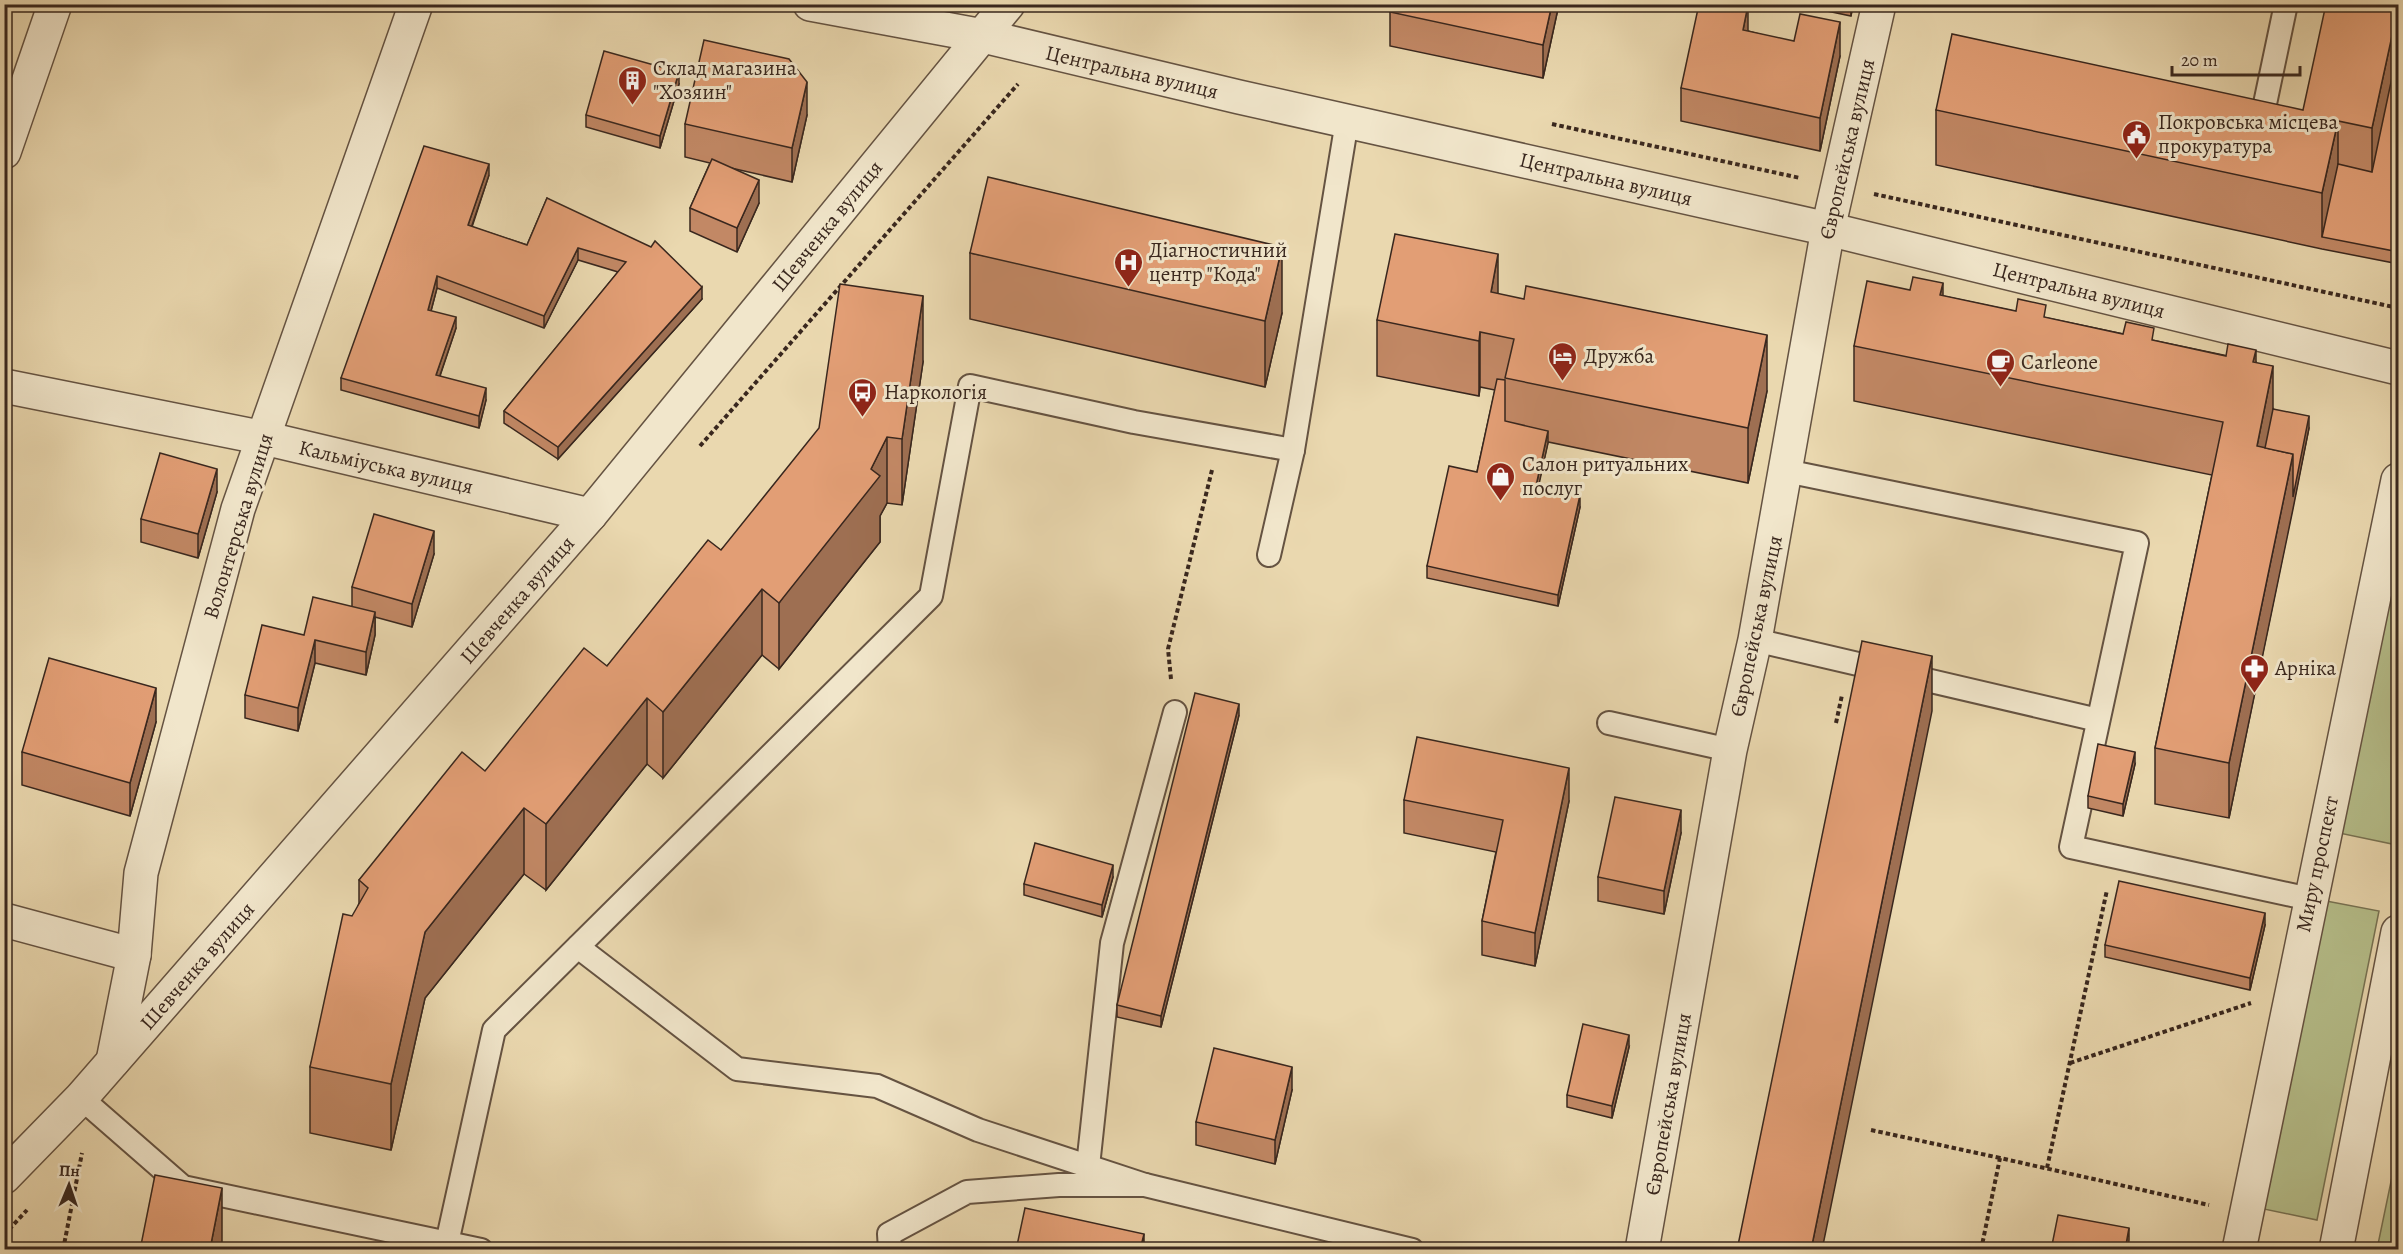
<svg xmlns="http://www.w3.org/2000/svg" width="2403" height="1254" viewBox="0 0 2403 1254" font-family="Alegreya,serif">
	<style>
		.green { fill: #b6bf8b; stroke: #787354; stroke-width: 1.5 }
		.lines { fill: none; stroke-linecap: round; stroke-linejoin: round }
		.service-casing { stroke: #655342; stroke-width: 26 }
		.pedestrian-casing { stroke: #655342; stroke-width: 36 }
		.minor-casing { stroke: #655342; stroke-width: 36 }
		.tertiary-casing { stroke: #655342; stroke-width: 36 }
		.path { stroke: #39271e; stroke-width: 4; stroke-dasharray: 4.5 3; stroke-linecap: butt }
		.service { stroke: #f1e6cb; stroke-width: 22 }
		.pedestrian { stroke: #f1e6cb; stroke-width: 33 }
		.minor { stroke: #f1e6cb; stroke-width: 33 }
		.tertiary { stroke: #f1e6cb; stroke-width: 33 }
		.wall { fill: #c28865; stroke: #39271e; stroke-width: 1.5 }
		.shaded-wall { fill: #9e6f52; stroke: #39271e; stroke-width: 1.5 }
		.building { fill: #e29e75; stroke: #39271e; stroke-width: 1.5 }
		.labels { text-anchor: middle; stroke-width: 6; stroke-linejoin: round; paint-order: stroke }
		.poi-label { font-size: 21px; fill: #39271e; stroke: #f1e6cb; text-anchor: start }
		.street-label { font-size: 21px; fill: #39271e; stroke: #f1e6cb }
	</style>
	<rect width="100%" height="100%" fill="#ead8af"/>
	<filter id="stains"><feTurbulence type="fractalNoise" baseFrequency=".00333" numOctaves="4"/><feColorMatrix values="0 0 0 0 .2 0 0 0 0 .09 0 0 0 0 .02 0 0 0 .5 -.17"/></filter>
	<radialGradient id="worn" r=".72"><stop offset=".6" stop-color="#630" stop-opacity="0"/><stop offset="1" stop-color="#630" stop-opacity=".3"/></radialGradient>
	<!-- green -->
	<g class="green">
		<polygon points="2398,537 2398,839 2397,845 2339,833"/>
		<polygon points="2321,900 2379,911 2317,1220 2259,1208"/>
		<polygon points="2398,1148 2398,1249 2377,1249"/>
	</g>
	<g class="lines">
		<defs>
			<g id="service">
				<polyline points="2248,115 2262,118 2286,4"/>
				<polyline points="1786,471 2137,543 2071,847 2310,899"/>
				<polyline points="1269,555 1293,450 1347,121"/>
				<polyline points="1755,640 2098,720"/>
				<polyline points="1609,723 1730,750"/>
				<polyline points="578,947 737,1069 877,1086 978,1130 1145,1185"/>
				<polyline points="81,1098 183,1187 481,1250"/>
				<polyline points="1088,1166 1112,943 1175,712"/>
				<polyline points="447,1243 494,1030 931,596 970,386 1134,422 1293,450"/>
				<polyline points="890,1250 889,1234 967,1192 1059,1185 1145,1185 1412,1250"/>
			</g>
			<g id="pedestrian">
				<polyline points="2239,1250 2398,480"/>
				<polyline points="2336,1250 2398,932"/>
			</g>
			<g id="minor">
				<polyline points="810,4 983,36"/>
				<polyline points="4,152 55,4"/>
				<polyline points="4,386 264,438 590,515"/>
				<polyline points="4,920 134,955"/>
				<polyline points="113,1061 134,955 141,873 238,509 416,4"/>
				<polyline points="1642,1250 1730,750 1755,640 1828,229 1879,4"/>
			</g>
			<g id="tertiary">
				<polyline points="983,36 1239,97 1828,229 2398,368"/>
				<polyline points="4,1177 81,1098 590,515 1008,4"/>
			</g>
		</defs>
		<!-- service casing -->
		<use href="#service" class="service-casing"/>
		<!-- pedestrian casing -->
		<use href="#pedestrian" class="pedestrian-casing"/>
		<!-- minor casing -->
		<use href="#minor" class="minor-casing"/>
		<!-- tertiary casing -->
		<use href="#tertiary" class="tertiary-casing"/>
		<!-- path -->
		<g class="path">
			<polyline points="1552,124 1800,178"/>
			<polyline points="1874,194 2398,308"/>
			<polyline points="700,446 1018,84"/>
			<polyline points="1171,679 1168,649 1212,470"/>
			<polyline points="1836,723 1842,695"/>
			<polyline points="2070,1063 2251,1003"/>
			<polyline points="1871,1130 2000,1158"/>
			<polyline points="2047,1168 2107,890"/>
			<polyline points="4,1235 27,1210"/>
			<polyline points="63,1250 82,1153"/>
			<polyline points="1981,1250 2000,1158 2209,1205"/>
		</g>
		<!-- service -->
		<use href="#service" class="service"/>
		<!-- pedestrian -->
		<use href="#pedestrian" class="pedestrian"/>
		<!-- minor -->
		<use href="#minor" class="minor"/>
		<!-- tertiary -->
		<use href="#tertiary" class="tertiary"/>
	</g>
	<!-- wall -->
	<g class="wall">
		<polygon points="1559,4 1543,78 1390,46 1390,12"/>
		<polygon points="1794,4 1853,4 1851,16"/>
		<polygon points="2398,4 2398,63 2397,69 2394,263 2322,249 1936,165 1936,110 2303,110"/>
		<polygon points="1748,31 1840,56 1820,151 1681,121 1681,88"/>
		<polygon points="679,84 660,148 586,127 586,115"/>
		<polygon points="807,115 792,182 731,168 759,203 737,252 690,231 690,208 710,163 685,157 685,124"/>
		<polygon points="489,175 472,227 527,245 547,198 702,299 558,459 504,423 504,411 618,272 578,260 544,328 437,288 431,311 456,328 440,376 486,400 479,428 341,390 341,378"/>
		<polygon points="970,253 1282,313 1265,387 970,319"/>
		<polygon points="1910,290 1943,296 2256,362 2273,409 2309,428 2229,818 2155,804 2155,748 2212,475 1854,401 1854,346"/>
		<polygon points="1498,294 1767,391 1748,483 1548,442 1538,486 1580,507 1558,606 1427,578 1427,566 1477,472 1495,390 1480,387 1479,396 1377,376 1377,320"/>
		<polygon points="923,362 902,505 887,503 880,516 880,542 779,669 762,655 663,778 647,764 546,890 524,874 425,998 391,1150 310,1133 310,1067 359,903 359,880 607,666 721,550"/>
		<polygon points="217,492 198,558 141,542 141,519"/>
		<polygon points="434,554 412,627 375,617 375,635 366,675 315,663 298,731 245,718 245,695 352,606 352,587"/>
		<polygon points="1239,715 1161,1027 1117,1017 1117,1005"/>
		<polygon points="156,722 130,816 22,785 22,752"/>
		<polygon points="2135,764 2123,816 2088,808 2088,796"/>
		<polygon points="1404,800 1569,801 1535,966 1482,955 1482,921 1496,852 1404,833"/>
		<polygon points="1681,833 1664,914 1598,901 1598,877"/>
		<polygon points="1113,877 1102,917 1024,895 1024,884"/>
		<polygon points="2265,925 2250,990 2105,957 2105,945"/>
		<polygon points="1629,1047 1612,1118 1567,1107 1567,1095"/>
		<polygon points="1292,1090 1275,1164 1196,1145 1196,1122"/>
	</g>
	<!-- shaded-wall -->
	<g class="shaded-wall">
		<polygon points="1552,4 1559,4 1543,78 1543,45"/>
		<polygon points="1851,4 1853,4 1851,16"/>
		<polygon points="1748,5 1748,38 1743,30"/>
		<polygon points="2398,8 2398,63 2372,184 2372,128"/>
		<polygon points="1840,22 1840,56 1820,151 1820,118"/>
		<polygon points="679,72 679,84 660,148 660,136"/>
		<polygon points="807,82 807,115 792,182 792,148"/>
		<polygon points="2338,121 2338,176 2322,237 2322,193"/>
		<polygon points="489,164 489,175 468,237 468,225"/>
		<polygon points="759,180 759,203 737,252 737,228"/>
		<polygon points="2398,233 2398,245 2394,263 2394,251"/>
		<polygon points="1282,247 1282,313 1265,387 1265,321"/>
		<polygon points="578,248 578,260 544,328 544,316"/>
		<polygon points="1498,254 1498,309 1491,292"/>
		<polygon points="437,276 437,288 428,322 428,310"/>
		<polygon points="1943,283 1943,338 1940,295"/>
		<polygon points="702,287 702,299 558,459 558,447"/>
		<polygon points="923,296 923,362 902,505 902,439"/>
		<polygon points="456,317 456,328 436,387 436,375"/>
		<polygon points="1480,332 1480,387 1479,396 1479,341"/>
		<polygon points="1767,335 1767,391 1748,483 1748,428"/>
		<polygon points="2256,350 2256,405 2253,362"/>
		<polygon points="2273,366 2273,421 2259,490 2257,446"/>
		<polygon points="486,388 486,400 479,428 479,416"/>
		<polygon points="2309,416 2309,428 2293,509 2229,818 2229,763 2293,454"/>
		<polygon points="1548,431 1548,443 1536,498 1536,486"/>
		<polygon points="887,437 887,503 880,516 880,542 779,669 779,603 871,469"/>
		<polygon points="217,469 217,492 198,558 198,534"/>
		<polygon points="1580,495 1580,507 1558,606 1558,595"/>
		<polygon points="434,531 434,554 412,627 412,604"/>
		<polygon points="762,589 762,655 663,778 663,712"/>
		<polygon points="375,612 375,635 366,675 366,652"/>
		<polygon points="315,640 315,663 298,731 298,708"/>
		<polygon points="1932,656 1932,711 1822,1250 1811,1250"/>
		<polygon points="156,688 156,722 130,816 130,783"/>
		<polygon points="647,698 647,764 546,890 546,824"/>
		<polygon points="1239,704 1239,715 1161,1027 1161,1016"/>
		<polygon points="2135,752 2135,764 2123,816 2123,804"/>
		<polygon points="1569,768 1569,801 1535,966 1535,933"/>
		<polygon points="524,808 524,874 425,998 391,1150 391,1084 425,932"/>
		<polygon points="1681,810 1681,833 1664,914 1664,891"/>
		<polygon points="1113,865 1113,877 1102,917 1102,905"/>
		<polygon points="2265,913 2265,925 2250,990 2250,978"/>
		<polygon points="1629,1035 1629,1047 1612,1118 1612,1106"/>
		<polygon points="1292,1067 1292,1090 1275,1164 1275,1140"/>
		<polygon points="222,1188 222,1250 211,1244"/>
		<polygon points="2129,1228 2129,1240 2128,1250 2125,1250"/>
		<polygon points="1144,1234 1144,1250 1140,1250"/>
	</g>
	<!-- building -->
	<g class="building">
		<polygon points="1392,4 1552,4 1543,45 1390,12"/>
		<polygon points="1699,4 1748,5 1743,30 1794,41 1800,14 1840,22 1820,118 1681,88"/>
		<polygon points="2326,4 2398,4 2398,8 2372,128 2338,121 2322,193 1936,110 1952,34 2303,110"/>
		<polygon points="704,40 789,59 807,82 792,148 685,124"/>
		<polygon points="604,51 679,72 660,136 586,115"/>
		<polygon points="2394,68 2398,69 2398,233 2394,251 2322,237 2338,164 2372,172"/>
		<polygon points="424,146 489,164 468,225 527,245 547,198 651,247 655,241 702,287 558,447 504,411 626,262 578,248 544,316 437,276 428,310 456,317 436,375 486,388 479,416 341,378"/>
		<polygon points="712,159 759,180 737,228 690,208"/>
		<polygon points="988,177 1282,247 1265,321 970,253"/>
		<polygon points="1395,234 1498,254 1491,292 1524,299 1526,286 1767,335 1748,428 1505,378 1514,339 1480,332 1479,341 1377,320"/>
		<polygon points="1913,277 1943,283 1940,295 2016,311 2018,299 2046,305 2044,317 2123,334 2126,322 2154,328 2152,340 2226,356 2228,344 2256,350 2253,362 2273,366 2257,446 2293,454 2229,763 2155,748 2223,422 1854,346 1867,281 1910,290"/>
		<polygon points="840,284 923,296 902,439 887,437 871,469 880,476 779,603 762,589 663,712 647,698 546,824 524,808 425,932 391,1084 310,1067 343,914 352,916 368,888 359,880 462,752 485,771 584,648 607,666 708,540 721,550 819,428"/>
		<polygon points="1497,379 1505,380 1505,421 1548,431 1536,486 1580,495 1558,595 1427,566 1449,466 1477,472"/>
		<polygon points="2273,409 2309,416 2293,497 2293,454 2265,448"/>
		<polygon points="160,453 217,469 198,534 141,519"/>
		<polygon points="374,514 434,531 412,604 352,587"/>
		<polygon points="313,597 375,612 366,652 315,640 298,708 245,695 262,625 304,635"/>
		<polygon points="1862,641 1932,656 1811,1250 1737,1250"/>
		<polygon points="49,658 156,688 130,783 22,752"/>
		<polygon points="1195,693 1239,704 1161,1016 1117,1005"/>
		<polygon points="1417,737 1569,768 1535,933 1482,921 1503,820 1404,800"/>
		<polygon points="2098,744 2135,752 2123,804 2088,796"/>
		<polygon points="1615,797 1681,810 1664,891 1598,877"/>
		<polygon points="1035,843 1113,865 1102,905 1024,884"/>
		<polygon points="2119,881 2265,913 2250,978 2105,945"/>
		<polygon points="1583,1024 1629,1035 1612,1106 1567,1095"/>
		<polygon points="1214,1048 1292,1067 1275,1140 1196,1122"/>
		<polygon points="155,1175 222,1188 211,1244 237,1250 140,1250"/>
		<polygon points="1025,1208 1144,1234 1140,1250 1016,1250"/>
		<polygon points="2058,1215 2129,1228 2125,1250 2051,1250"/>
	</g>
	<!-- icons -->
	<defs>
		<symbol id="building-pin" viewBox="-11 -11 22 30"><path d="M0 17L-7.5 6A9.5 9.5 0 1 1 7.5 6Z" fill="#8f2418" stroke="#f1e6cb"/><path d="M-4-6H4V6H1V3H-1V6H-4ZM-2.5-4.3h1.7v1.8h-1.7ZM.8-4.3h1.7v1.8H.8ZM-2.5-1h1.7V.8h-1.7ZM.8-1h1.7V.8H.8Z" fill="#fff"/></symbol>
		<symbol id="civic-pin" viewBox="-11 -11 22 30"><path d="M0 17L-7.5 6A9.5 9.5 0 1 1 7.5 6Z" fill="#8f2418" stroke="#f1e6cb"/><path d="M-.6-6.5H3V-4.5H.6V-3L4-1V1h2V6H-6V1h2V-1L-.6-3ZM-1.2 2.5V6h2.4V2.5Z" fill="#fff"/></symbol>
		<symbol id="hospital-pin" viewBox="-11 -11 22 30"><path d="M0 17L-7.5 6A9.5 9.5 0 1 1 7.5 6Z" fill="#8f2418" stroke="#f1e6cb"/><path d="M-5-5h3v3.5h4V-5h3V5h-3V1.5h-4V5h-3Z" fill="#fff"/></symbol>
		<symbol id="hotel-pin" viewBox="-11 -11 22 30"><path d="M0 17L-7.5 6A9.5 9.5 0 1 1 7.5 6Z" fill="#8f2418" stroke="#f1e6cb"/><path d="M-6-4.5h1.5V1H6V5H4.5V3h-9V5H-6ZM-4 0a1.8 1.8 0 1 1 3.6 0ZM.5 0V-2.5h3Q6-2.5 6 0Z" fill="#fff"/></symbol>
		<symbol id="cafe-pin" viewBox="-11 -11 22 30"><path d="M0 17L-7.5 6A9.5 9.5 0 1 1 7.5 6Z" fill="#8f2418" stroke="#f1e6cb"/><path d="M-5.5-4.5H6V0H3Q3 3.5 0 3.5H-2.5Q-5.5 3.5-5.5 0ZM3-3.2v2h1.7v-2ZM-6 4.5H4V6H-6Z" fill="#fff"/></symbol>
		<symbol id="bus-pin" viewBox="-11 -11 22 30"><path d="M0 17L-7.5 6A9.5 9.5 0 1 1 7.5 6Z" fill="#8f2418" stroke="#f1e6cb"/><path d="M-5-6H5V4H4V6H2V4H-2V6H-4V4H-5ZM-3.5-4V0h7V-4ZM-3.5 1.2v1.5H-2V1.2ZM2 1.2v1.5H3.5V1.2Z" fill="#fff"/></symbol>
		<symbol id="shop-pin" viewBox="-11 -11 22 30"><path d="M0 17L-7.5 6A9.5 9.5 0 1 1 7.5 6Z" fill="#8f2418" stroke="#f1e6cb"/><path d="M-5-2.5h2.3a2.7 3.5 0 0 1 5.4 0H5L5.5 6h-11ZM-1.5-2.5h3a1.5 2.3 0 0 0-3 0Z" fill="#fff"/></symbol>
		<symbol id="pharmacy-pin" viewBox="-11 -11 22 30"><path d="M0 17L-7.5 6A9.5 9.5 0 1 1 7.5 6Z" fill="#8f2418" stroke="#f1e6cb"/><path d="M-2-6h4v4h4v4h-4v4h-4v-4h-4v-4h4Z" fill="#fff"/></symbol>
	</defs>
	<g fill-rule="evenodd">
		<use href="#building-pin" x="616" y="64" width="33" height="45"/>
		<use href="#civic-pin" x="2120" y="118" width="33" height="45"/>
		<use href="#hospital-pin" x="1112" y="246" width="33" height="45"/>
		<use href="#hotel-pin" x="1546" y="340" width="33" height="45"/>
		<use href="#cafe-pin" x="1984" y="346" width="33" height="45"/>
		<use href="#bus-pin" x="846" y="376" width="33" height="45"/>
		<use href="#shop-pin" x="1484" y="460" width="33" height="45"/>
		<use href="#pharmacy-pin" x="2238" y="652" width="33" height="45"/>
	</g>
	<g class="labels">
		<!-- poi labels -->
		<g class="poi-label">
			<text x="653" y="75">Склад магазина<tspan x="653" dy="24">"Хозяин"</tspan></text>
			<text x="2158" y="129">Покровська місцева<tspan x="2158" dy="24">прокуратура</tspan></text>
			<text x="1149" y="257">Діагностичний<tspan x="1149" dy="24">центр "Кода"</tspan></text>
			<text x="1584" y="363">Дружба</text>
			<text x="2021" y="369">Carleone</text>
			<text x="884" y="399">Наркологія</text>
			<text x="1522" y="471">Салон ритуальних<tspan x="1522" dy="24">послуг</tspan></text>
			<text x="2275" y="675">Арніка</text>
		</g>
		<!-- street labels -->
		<g class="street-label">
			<text transform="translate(1132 72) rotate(13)" y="7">Центральна вулиця</text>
			<text transform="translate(1847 149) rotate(-77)" y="7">Європейська вулиця</text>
			<text transform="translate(1606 179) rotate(13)" y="7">Центральна вулиця</text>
			<text transform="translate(827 226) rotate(-51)" y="7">Шевченка вулиця</text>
			<text transform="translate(2079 290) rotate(14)" y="7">Центральна вулиця</text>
			<text transform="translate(386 467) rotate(13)" y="7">Кальміуська вулиця</text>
			<text transform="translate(238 526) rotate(-73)" y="7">Волонтерська вулиця</text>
			<text transform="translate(517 600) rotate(-49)" y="7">Шевченка вулиця</text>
			<text transform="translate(1756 626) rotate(-78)" y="7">Європейська вулиця</text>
			<text transform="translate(2317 864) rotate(-78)" y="7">Миру проспект</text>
			<text transform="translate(197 966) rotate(-49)" y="7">Шевченка вулиця</text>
			<text transform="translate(1668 1104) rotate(-80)" y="7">Європейська вулиця</text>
		</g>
	</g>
	<!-- margin -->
	<rect width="2403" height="1254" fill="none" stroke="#ead8af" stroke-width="24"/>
	<rect x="6" y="6" width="2391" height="1242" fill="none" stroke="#39271e" stroke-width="3"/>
	<rect x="12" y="12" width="2379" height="1230" fill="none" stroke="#39271e" stroke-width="1.5"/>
	<!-- north arrow -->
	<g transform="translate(69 1185) rotate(2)" stroke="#f1e6cb" stroke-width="4.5" paint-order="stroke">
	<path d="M0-4.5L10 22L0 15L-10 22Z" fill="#39271e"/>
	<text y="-9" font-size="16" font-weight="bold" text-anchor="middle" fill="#39271e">Пн</text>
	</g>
	<!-- scale -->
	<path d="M2172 66v9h128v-9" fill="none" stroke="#39271e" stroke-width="3"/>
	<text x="2181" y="66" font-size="18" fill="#39271e" stroke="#f1e6cb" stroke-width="4.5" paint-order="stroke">20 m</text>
	<rect width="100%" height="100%" filter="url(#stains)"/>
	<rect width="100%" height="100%" fill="url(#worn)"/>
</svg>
